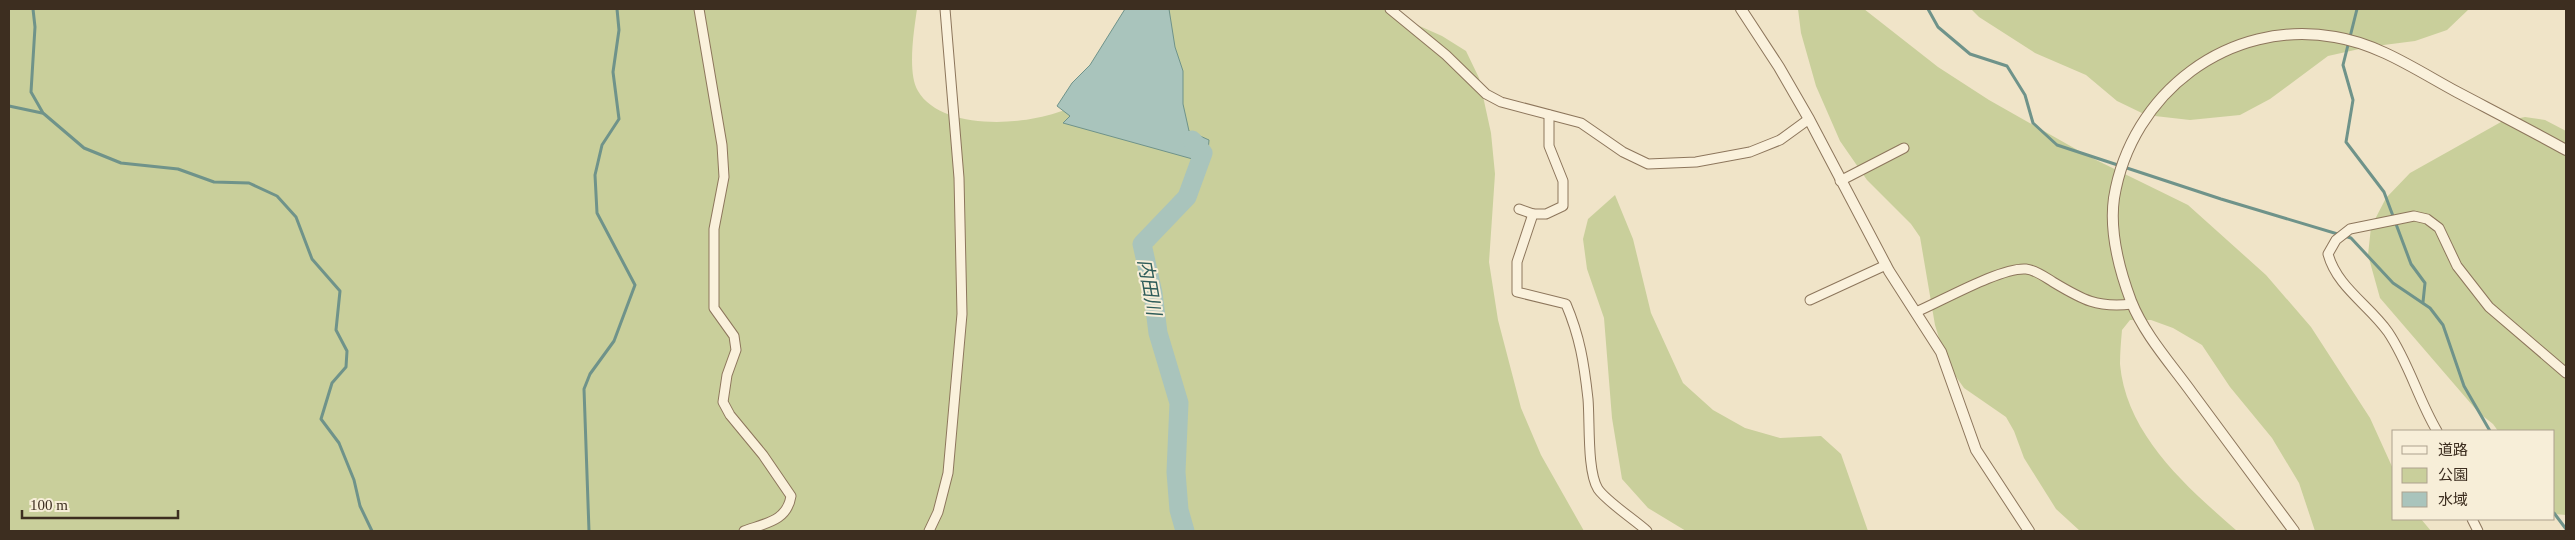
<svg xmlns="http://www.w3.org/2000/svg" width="2575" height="540" viewBox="0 0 2575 540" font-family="'Times New Roman','Noto Sans JP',serif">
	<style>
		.green { fill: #c9cf9b }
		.water { fill: #a9c4bc; stroke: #6f938a }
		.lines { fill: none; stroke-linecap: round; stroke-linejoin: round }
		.stream { stroke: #6f938a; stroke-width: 3 }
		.river { stroke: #a9c4bc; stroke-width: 19 }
		.minor-casing { stroke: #8d765c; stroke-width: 11 }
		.tertiary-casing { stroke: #8d765c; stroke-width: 12 }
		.minor { stroke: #faf1dc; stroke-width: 9 }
		.tertiary { stroke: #faf1dc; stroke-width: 10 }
		.labels { text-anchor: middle; stroke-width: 4; stroke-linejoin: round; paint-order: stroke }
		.water-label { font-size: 19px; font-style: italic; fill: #2f5d5a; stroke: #f7eed8 }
	</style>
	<rect width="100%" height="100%" fill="#f0e4c8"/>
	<!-- green -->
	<g class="green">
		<path d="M9 9H917C914 30 907 73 918 91 944 136 1051 126 1087 98 1093 94 1122 22 1128 9H1390L1406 20 1442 36 1466 51 1479 78 1491 133 1495 174 1489 262 1498 320 1521 408 1541 455 1584 531H9Z"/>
		<path d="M1798 9H1864L1938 67 1989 100 2088 156 2188 205 2266 275 2311 327 2370 418 2394 471V519H2421L2431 531H2315L2299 483 2272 438 2230 387 2202 345 2173 328 2151 320H2130L2122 330C2121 341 2120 353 2120 364 2126 435 2188 488 2237 531H2080L2056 509 2024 458 2014 431 2006 417 1964 388 1947 364 1935 325 1920 237 1911 224 1867 180 1840 141 1816 86 1801 33Z"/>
		<polygon points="1971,9 2469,9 2447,30 2415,41 2368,47 2328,56 2270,99 2240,115 2190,120 2146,115 2117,101 2086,75 2035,53 1979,17"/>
		<polygon points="2525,117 2545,120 2566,131 2566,515 2554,514 2554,431 2498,431 2493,424 2479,413 2380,298 2368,255 2371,227 2386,198 2410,173 2501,122"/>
		<polygon points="1615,195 1633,239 1651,313 1683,383 1713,410 1745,428 1780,438 1821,436 1841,454 1868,531 1686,531 1648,508 1622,479 1612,418 1604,318 1587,269 1583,239 1588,219"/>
	</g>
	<!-- water -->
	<polygon class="water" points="1125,9 1169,9 1175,47 1183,71 1183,104 1189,131 1209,140 1207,163 1063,123 1070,116 1057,106 1072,83 1090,65"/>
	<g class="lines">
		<!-- stream -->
		<g class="stream">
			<polyline points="33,9 35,27 31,92 43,113 84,148 121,163 178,169 214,182 249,183 277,196 296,217 312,259 340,291 336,330 347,351 346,367 332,383 321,419 339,443 354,480 360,506 372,531"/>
			<polyline points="1928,9 1938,27 1970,54 2007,66 2025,95 2033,123 2057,145 2221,199 2351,238 2393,283 2430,308 2443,325 2464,386 2490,431"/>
			<polyline points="2357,9 2343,65 2353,100 2346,142 2384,192 2411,264 2425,283 2423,302"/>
			<polyline points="9,106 42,113"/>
			<polyline points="2554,513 2566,529"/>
			<polyline points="589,531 584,389 590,374 614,341 635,285 597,213 595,175 602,145 619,119 613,72 619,30 617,9"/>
		</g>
		<!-- river -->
		<polyline class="river" points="1185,531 1179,510 1176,472 1179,403 1158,333 1153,293 1142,244 1187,197 1203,153 1192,140"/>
		<defs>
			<g id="minor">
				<path d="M699 9 722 145 724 177 714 229V308L734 336 736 350 727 375 723 402 730 415 763 455 791 496C787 521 766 523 744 531"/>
				<polyline points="1390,9 1446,55 1486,94 1501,102 1581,123 1623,152 1648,164 1696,162 1750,152 1780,140 1809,119"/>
				<path d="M1549 115V146L1563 181V206L1546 214H1533L1517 262V292L1566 304C1580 337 1584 363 1588 399 1590 423 1587 471 1598 489 1606 501 1635 520 1647 531"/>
				<polyline points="1840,181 1904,148"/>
				<polyline points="1519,209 1533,214"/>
				<polyline points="1810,300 1886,265"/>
				<path d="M1916 312C1942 301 2001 267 2026 269 2036 270 2045 277 2053 282 2083 300 2097 308 2132 304"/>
				<path d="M2437 431C2418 399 2409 363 2388 332 2369 305 2337 287 2328 254L2336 240 2350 229 2414 216 2427 219 2439 228 2457 266 2489 307 2566 373"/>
				<polyline points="2472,519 2478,531"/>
				<polyline points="929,531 938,512 948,473 962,314 959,178 945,9"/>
			</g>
			<g id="tertiary">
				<polyline points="1741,9 1779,67 1809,119 1889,271 1941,352 1976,450 2029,531"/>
				<path d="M2294 531C2260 485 2226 439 2192 393 2171 364 2144 334 2131 301 2119 269 2109 233 2114 198 2131 93 2229 18 2335 37 2379 44 2418 71 2457 92 2493 111 2530 130 2566 150"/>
			</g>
		</defs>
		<!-- minor casing -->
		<use href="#minor" class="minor-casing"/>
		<!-- tertiary casing -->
		<use href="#tertiary" class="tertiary-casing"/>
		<!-- minor -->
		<use href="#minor" class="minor"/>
		<!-- tertiary -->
		<use href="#tertiary" class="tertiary"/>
	</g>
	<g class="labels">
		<!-- water labels -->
		<g class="water-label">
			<text transform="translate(1150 287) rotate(80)" y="7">内田川</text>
		</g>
	</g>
	<!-- border -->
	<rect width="2575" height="540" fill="none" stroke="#3d2e20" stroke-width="20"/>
	<!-- legend -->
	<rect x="2392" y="430" width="162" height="90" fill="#f7eed8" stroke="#ada18e"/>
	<rect x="2402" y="446" width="25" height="8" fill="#faf1dc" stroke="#ada18e"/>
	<text x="2438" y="455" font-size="15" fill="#3d2e20">道路</text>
	<rect x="2402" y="468" width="25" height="15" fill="#c9cf9b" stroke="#ada18e"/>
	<text x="2438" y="480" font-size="15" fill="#3d2e20">公園</text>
	<rect x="2402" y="492" width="25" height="15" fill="#a9c4bc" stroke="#ada18e"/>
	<text x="2438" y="505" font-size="15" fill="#3d2e20">水域</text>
	<!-- scale -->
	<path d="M22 510v8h156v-8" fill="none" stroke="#3d2e20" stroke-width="2.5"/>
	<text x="30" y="510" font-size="15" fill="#3d2e20" stroke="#f7eed8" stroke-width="4" paint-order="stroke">100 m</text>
</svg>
